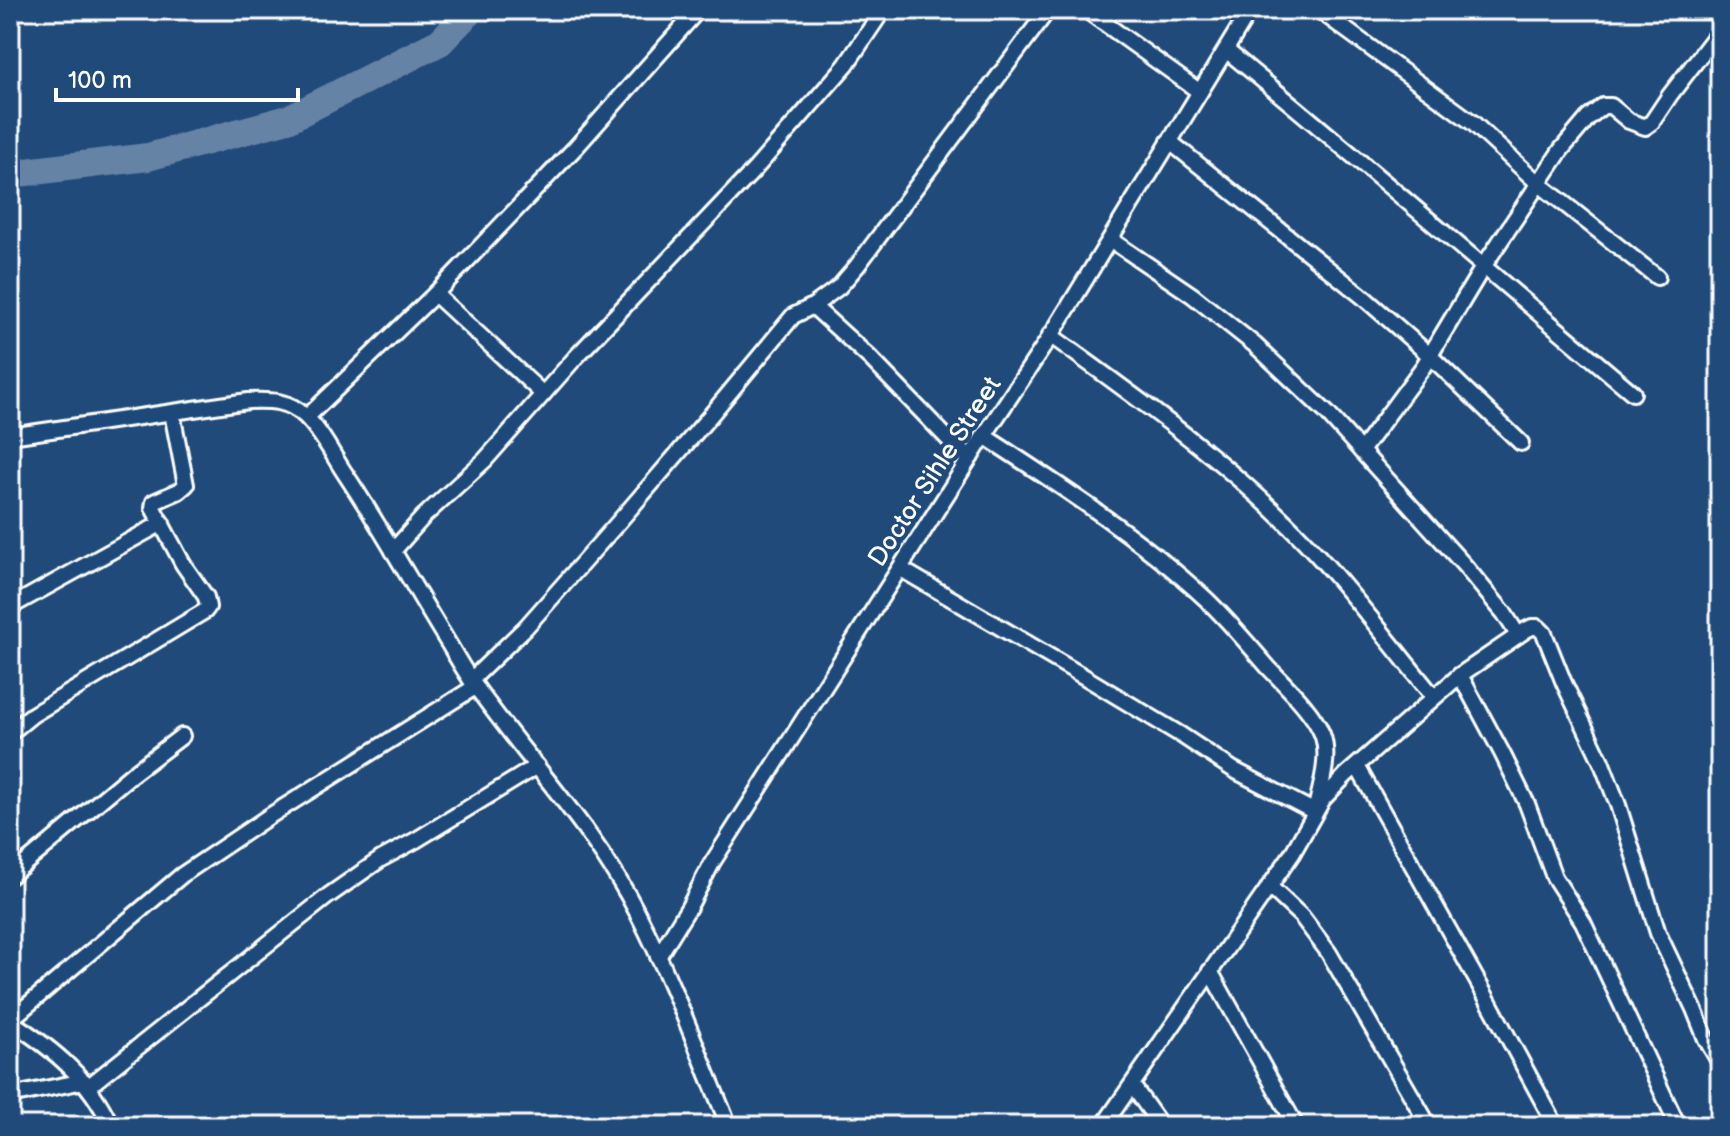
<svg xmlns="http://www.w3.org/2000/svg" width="1730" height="1136" viewBox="0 0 1730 1136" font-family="'Balsamiq Sans',sans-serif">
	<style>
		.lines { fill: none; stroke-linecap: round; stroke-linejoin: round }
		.river { stroke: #6583a4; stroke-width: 28 }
		.street-casing { stroke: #fff; stroke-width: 20 }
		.street { stroke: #1f4a7a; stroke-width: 14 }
		.labels { text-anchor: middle; stroke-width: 8; stroke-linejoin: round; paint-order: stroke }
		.street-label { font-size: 26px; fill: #fff; stroke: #1f4a7a }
	</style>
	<rect width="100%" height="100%" fill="#1f4a7a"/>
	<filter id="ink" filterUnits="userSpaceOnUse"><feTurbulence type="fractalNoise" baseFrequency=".0125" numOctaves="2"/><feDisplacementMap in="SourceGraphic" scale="16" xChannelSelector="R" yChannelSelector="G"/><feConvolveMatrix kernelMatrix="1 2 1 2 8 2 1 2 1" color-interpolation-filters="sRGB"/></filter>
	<g filter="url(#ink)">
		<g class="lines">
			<!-- river -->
			<polyline class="river" points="10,174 148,157 288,119 440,42 471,10"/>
			<defs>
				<g id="street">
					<polyline points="1086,10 1200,92"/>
					<polyline points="1319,10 1473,123 1538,183 1657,277"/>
					<path d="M1226 50C1363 162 1497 279 1633 393"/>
					<polyline points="1169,141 1362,296 1427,353 1521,443"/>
					<polyline points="1111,240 1192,295 1255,345 1327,413 1464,565 1504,613 1518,635"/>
					<polyline points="435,294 543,394"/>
					<polyline points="813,306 870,358 954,445 971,457"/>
					<path d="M1050 335C1144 403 1240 470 1318 556 1359 601 1395 650 1434 697"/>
					<polyline points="307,417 435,294 576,147 698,10"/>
					<path d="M10 436 248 401C270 400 288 400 305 416 322 432 333 456 346 475 382 529 413 586 447 641 457 657 465 673 476 687 530 763 596 831 638 914 673 982 699 1055 729 1126"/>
					<polyline points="1361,451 1423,367 1483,267 1561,150 1588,118 1603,106 1611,106 1629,121 1645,127 1652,122 1670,95 1720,30"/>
					<polyline points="393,551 424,516 485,460 575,358 755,169 846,65 883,10"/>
					<path d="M901 569 1083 676 1181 735 1234 770 1315 812C1320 789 1331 757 1322 734 1313 711 1285 685 1268 667 1248 644 1228 620 1206 599 1138 536 1061 486 984 436"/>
					<polyline points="10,607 162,523"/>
					<polyline points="1460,675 1502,753 1527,804 1554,877 1583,922 1678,1126"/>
					<polyline points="471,680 525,628 616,525 710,416 793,316 813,306 839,287 857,266 1048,10"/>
					<polyline points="10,733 32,715 205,611 208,607 206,597 183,564 153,508 154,502 179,491 186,485 172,413"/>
					<polyline points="1357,766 1489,1002 1556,1126"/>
					<polyline points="1719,874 1720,877"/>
					<polyline points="10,876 132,774 182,736"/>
					<polyline points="1269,886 1302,917 1329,953 1429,1126"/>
					<polyline points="658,957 689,907 712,863 984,436 1052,334 1250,10"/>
					<polyline points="1210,971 1296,1126"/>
					<polyline points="10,1020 182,875 268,817 475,687"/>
					<path d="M10 1021C53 1049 90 1078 111 1126"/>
					<polyline points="1132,1085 1161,1126"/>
					<polyline points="89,1086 328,896 381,859 416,840 537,766"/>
					<polyline points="10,1096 84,1081"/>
					<polyline points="1103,1126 1292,854 1323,799 1346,775 1460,675 1526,630 1532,627 1538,627 1544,633 1564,683 1601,761 1618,805 1658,933 1694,1009 1706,1039 1720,1063"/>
				</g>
			</defs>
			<!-- street casing -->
			<use href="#street" class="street-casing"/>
			<!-- street -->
			<use href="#street" class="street"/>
		</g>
	</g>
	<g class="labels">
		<!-- street labels -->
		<g class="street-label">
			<text transform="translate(934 471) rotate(-57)" y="9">Doctor Sihle Street</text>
		</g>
	</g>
	<!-- margin -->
	<rect width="1730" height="1136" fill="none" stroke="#1f4a7a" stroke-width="40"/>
	<rect x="20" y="20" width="1690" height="1096" fill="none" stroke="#fff" stroke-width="3" filter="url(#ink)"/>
	<!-- scale -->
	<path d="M56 88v12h242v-12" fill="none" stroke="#ffffff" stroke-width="4"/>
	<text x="68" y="88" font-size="24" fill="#ffffff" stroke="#1f4a7a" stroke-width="6" paint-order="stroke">100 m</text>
</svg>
